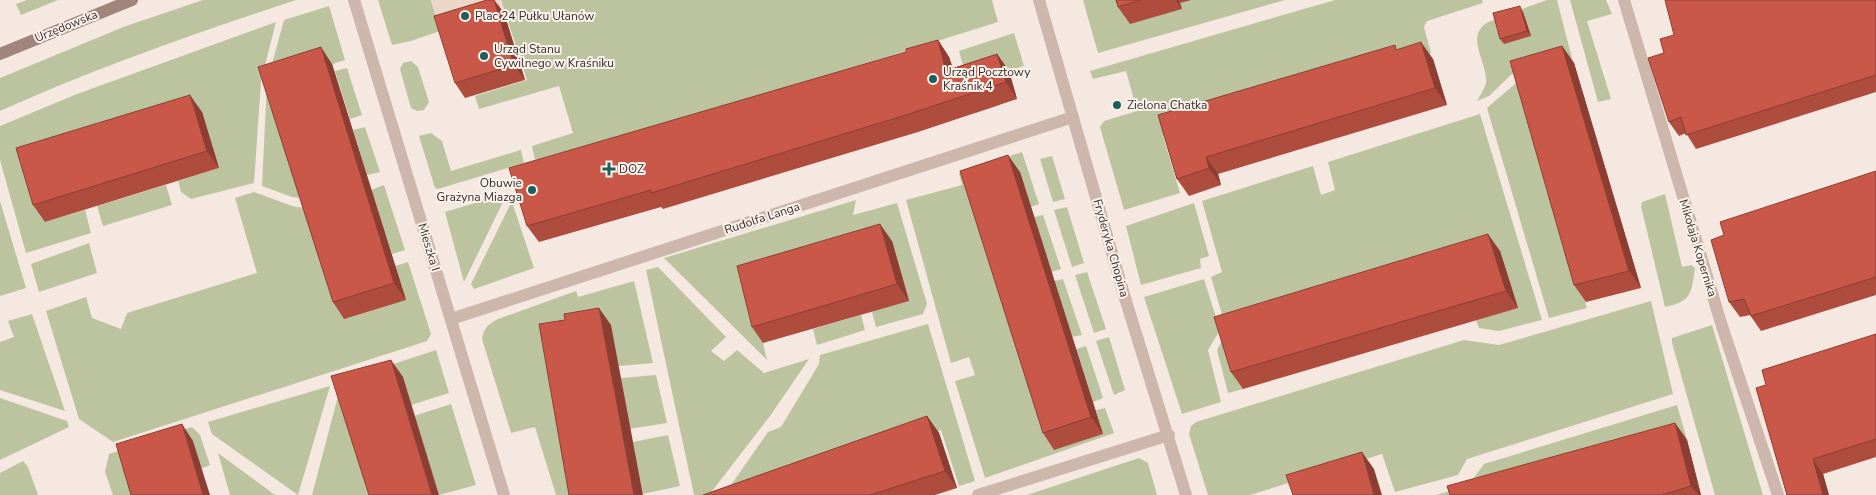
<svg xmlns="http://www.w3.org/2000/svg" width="1876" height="495" viewBox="0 0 1876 495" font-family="'Nunito Sans',sans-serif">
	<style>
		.green { fill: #bcc49f }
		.plaza { fill: #ecd7c7 }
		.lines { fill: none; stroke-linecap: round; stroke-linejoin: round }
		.street { stroke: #cdb6ab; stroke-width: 12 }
		.secondary { stroke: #a1857c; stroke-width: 12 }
		.wall { fill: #ae4c3e }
		.shaded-wall { fill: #8d3e32 }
		.building { fill: #ca5848; stroke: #8d3e32 }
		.poi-dot { fill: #1e5e5b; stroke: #fbf3ed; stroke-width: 2 }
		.labels { text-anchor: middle; stroke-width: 4; stroke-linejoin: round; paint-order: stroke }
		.poi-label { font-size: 12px; fill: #3b2d2a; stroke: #fbf3ed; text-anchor: start }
		.street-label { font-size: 12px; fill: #3b2d2a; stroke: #fbf3ed }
	</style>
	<rect width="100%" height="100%" fill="#f4e8e0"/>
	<!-- green -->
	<g class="green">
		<polygon points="27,0 58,0 21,15 16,4"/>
		<path d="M203 0H296C196 33 96 68 0 111V78L126 26Z"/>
		<polygon points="378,0 431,0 440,31 411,41 392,45"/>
		<polygon points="501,0 992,0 998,22 756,98 535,160 532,146 573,133 559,86 479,109 475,96 527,80"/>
		<polygon points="1083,0 1123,0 1130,23 1181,9 1180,3 1192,0 1285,0 1098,53"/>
		<polygon points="1335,0 1482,0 1483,3 1427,21 1424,27 1431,53 1190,126 1163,136 1180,193 1124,210 1100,127 1104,121 1137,111 1126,71 1093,79 1090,71"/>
		<path d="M1547 0H1557L1572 58 1512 74 1489 96 1477 101C1480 96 1485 88 1486 83 1488 60 1459 31 1496 19L1531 36 1522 9Z"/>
		<polygon points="1570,0 1606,0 1612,14 1587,21 1611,99 1598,102"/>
		<polygon points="329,6 345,60 270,84 307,199 292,197 262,186 267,82 284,20"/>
		<polygon points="276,22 261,81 254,183 191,199 181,192 178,181 219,168 201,112 45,222 85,210 91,233 26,253 0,160 0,126 77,94"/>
		<polygon points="1014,33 1024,66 992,76 1000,105 976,113 959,51"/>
		<polygon points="411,61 418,67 429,102 424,110 417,111 411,108 400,69 403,63"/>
		<polygon points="347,68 362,115 350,119 335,71"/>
		<polygon points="1522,78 1587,308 1549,318 1487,108"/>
		<polygon points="1480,114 1542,320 1499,331 1479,328 1476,320 1517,307 1226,335 1243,389 1228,393 1217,350 1226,334 1226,328 1211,277 1222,272 1202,201 1313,166 1321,195 1335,190 1328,162"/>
		<polygon points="365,127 380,172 367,175 353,130"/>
		<polygon points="431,133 442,141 451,171 521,150 524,163 438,189 435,188 419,136"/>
		<polygon points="1022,152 1039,204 1031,207 1054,449 1103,434 1096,410 1105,408 1114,433 985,478 955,381 975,375 969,357 951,363 906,200 962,185 959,173"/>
		<polygon points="1052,156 1065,199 1053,202 1040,159"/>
		<polygon points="166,185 172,205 103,226 97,206"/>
		<polygon points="384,185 405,250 392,254 371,190"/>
		<polygon points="254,192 292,206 310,209 395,266 408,262 431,334 427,341 113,442 79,419 46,311 86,297 92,318 121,329 127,313 257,273 235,198"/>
		<polygon points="505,194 503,202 464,282 445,212"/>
		<path d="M1665 194 1682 267 1691 265 1695 268C1691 294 1692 301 1665 307L1641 206 1642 202Z"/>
		<polygon points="856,200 853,215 897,203 927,304 923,314 876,327 872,312 749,284 767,360 664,258"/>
		<polygon points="0,201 26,288 0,296"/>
		<polygon points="1194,203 1209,256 1200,259 1201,268 1141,285 1126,226"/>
		<polygon points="510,205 513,205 534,268 474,289 471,284"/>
		<polygon points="1067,207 1084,263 1072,267 1054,210"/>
		<polygon points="1043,215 1061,269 1051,272 1034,217"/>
		<polygon points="89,243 97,273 39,292 31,264"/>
		<polygon points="658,267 726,337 711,351 724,361 737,350 764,373 809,359 770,416 709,495 694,495 646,270"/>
		<polygon points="1087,272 1106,329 1094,333 1075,275"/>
		<polygon points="1063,279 1082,335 1072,337 1054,281"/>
		<polygon points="1204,279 1220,330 1208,350 1221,402 1182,414 1144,297"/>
		<path d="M634 281 653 363 619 366 578 495H556L535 427 511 433 482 339C484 328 488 324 498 319L576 291 578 297Z"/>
		<polygon points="1651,301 1673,394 1467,459 1458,475 1395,492 1382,454 1250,495 1208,495 1189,434 1191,426 1196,422 1464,340 1499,345"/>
		<polygon points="32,314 65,411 0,390 0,342 14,337 8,321"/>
		<polygon points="861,315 865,330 817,345 813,329"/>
		<polygon points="928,324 975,481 959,486 941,430 750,495 724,495 768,432 781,427 819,364 820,355"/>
		<polygon points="1712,325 1763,495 1715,495 1672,343 1672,338"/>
		<polygon points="1109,337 1125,390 1114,395 1096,341"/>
		<polygon points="1086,346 1103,398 1093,402 1076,349"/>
		<polygon points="436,350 449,393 411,405 375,495 312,495 342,381"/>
		<polygon points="656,375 667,423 629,429 621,378"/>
		<polygon points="330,386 298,495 212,434 208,422"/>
		<polygon points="0,398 67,421 69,427 0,460"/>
		<polygon points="451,404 476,485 439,495 414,416"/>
		<polygon points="1677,405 1687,440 1489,495 1436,495 1468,486 1484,464"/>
		<polygon points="192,427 200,435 210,465 138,495 113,495 105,472 109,454"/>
		<polygon points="668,435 680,486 643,494 633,442"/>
		<polygon points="218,453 275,495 230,495"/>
		<polygon points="1139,458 1148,463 1157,495 1027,495"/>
		<polygon points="23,461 28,467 38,495 0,495 0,473"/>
	</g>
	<!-- plaza -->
	<polygon class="plaza" points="431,0 500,0 504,13 440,32"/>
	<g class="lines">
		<!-- street -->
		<g class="street">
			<polyline points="354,0 504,495"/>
			<polyline points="1039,0 1125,298 1186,495"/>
			<polyline points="1624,0 1721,323 1778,495"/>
			<polyline points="451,319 1073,117"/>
			<polyline points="978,495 1169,435"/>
		</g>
		<!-- secondary -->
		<polyline class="secondary" points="0,54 132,0"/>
	</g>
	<!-- wall -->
	<g class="wall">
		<polygon points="487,0 494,0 504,13 525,80 465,98 455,83"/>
		<polygon points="1116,0 1192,0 1180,3 1182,9 1130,24 1118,7"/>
		<polygon points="1876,0 1876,92 1696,149 1686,133 1679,136 1669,122 1664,53 1674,35"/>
		<polygon points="1523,12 1531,36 1504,44 1500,39"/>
		<polygon points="938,40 949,57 953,68 997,54 1009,71 1017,99 918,132 663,209 661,207 539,242 527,226"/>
		<polygon points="1562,46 1574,63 1641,288 1586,302 1574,285"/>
		<polygon points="1398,49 1433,59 1447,105 1218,174 1221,185 1189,196 1177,179 1158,115"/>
		<polygon points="332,64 406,300 344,319 333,302"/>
		<polygon points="202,112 219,168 45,222 33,205"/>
		<polygon points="1876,171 1876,295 1761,331 1750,315 1740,317 1729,302"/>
		<polygon points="1020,172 1103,434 1054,450 1043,433"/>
		<polygon points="892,241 909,301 763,343 752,327"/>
		<polygon points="1500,251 1518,308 1243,389 1231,372"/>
		<polygon points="1876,334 1876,457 1823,474 1829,495 1766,385"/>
		<polygon points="927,416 939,433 957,488 935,495 703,495"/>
		<polygon points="1675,423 1687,440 1701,495 1450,495"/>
	</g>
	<!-- shaded-wall -->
	<g class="shaded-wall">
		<polygon points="494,0 504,13 525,80 514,65"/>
		<polygon points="1176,0 1178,0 1180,3 1182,9"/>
		<polygon points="1520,6 1523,12 1531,36 1527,31"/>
		<polygon points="938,40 949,57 958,87 946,71"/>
		<polygon points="1421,42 1433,59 1447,105 1435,88"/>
		<polygon points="1562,46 1574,63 1641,288 1629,271"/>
		<polygon points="321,47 332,64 406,300 394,283"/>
		<polygon points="997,54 1009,71 1017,99 1006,82"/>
		<polygon points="190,95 202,112 219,168 207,151"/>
		<polygon points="1008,155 1020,172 1103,434 1091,417"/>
		<polygon points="1206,157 1218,174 1221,185 1209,168"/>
		<polygon points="880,224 892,241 909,301 897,284"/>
		<polygon points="1488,234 1500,251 1518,308 1506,291"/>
		<polygon points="599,308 611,325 643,495 634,495"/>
		<polygon points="391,360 403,377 439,495 432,495"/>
		<polygon points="927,416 939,433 957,488 945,471"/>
		<polygon points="1675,423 1687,440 1701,495 1698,495 1691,486"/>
		<polygon points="182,424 193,441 210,495 203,495"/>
		<polygon points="1362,452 1374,469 1382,495 1374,495"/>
		<polygon points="1813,459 1823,474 1829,495 1823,495"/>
	</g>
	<!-- building -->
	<g class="building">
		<polygon points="487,0 494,0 514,65 455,83 434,16"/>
		<polygon points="1116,0 1141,0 1118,7"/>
		<polygon points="1665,0 1876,0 1876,75 1686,135 1681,117 1669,122 1648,58 1664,53 1660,39 1674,35"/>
		<polygon points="1520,6 1527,31 1500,39 1493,13"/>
		<polygon points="938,40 946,71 997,54 1006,82 906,115 651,193 651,190 527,226 509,168 906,52 906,49"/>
		<polygon points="1421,42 1435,88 1206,157 1209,168 1177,179 1158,115 1395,45 1396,50"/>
		<polygon points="1562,46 1629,271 1574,285 1510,61"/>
		<polygon points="321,47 394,283 333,302 258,67"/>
		<polygon points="190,95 207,151 33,205 16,148"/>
		<polygon points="1008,155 1091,417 1043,433 960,171"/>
		<polygon points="1876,171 1876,277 1751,316 1744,299 1729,302 1711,240 1724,235 1720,222"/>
		<polygon points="880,224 897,284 752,327 737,266"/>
		<polygon points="1488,234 1506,291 1231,372 1214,317"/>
		<polygon points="599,308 634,495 569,495 539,324 565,320 564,314"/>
		<polygon points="1876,334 1876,439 1813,459 1823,495 1787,495 1756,388 1766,385 1762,370"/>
		<polygon points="391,360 432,495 369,495 331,376"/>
		<polygon points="927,416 945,471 870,495 703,495"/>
		<polygon points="1675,423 1691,486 1662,495 1450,495 1447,486"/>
		<polygon points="182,424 203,495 131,495 116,444"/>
		<polygon points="1362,452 1374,495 1293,495 1286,475"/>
	</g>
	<!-- markers -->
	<g class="poi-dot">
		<circle cx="465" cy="16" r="5"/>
		<circle cx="484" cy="56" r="5"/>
		<circle cx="933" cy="79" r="5"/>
		<circle cx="1117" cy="105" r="5"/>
		<path d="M606.5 161.5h5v5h5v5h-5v5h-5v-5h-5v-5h5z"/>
		<circle cx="532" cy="190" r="5"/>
	</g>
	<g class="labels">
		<!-- poi labels -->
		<g class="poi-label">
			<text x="475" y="20">Plac 24 Pułku Ułanów</text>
			<text x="494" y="53">Urząd Stanu<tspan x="494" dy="14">Cywilnego w Kraśniku</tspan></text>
			<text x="943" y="76">Urząd Pocztowy<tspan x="943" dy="14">Kraśnik 4</tspan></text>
			<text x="1127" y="109">Zielona Chatka</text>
			<text x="619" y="173">DOZ</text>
			<text x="522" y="187" text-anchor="end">Obuwie<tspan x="522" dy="14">Grażyna Miazga</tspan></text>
		</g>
		<!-- street labels -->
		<g class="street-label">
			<text transform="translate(66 26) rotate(-22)" y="4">Urzędowska</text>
			<text transform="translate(762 218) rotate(-18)" y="4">Rudolfa Langa</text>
			<text transform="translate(429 247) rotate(73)" y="4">Mieszka I</text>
			<text transform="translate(1111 248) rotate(74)" y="4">Fryderyka Chopina</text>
			<text transform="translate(1698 248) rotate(73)" y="4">Mikołaja Kopernika</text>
		</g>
	</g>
</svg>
